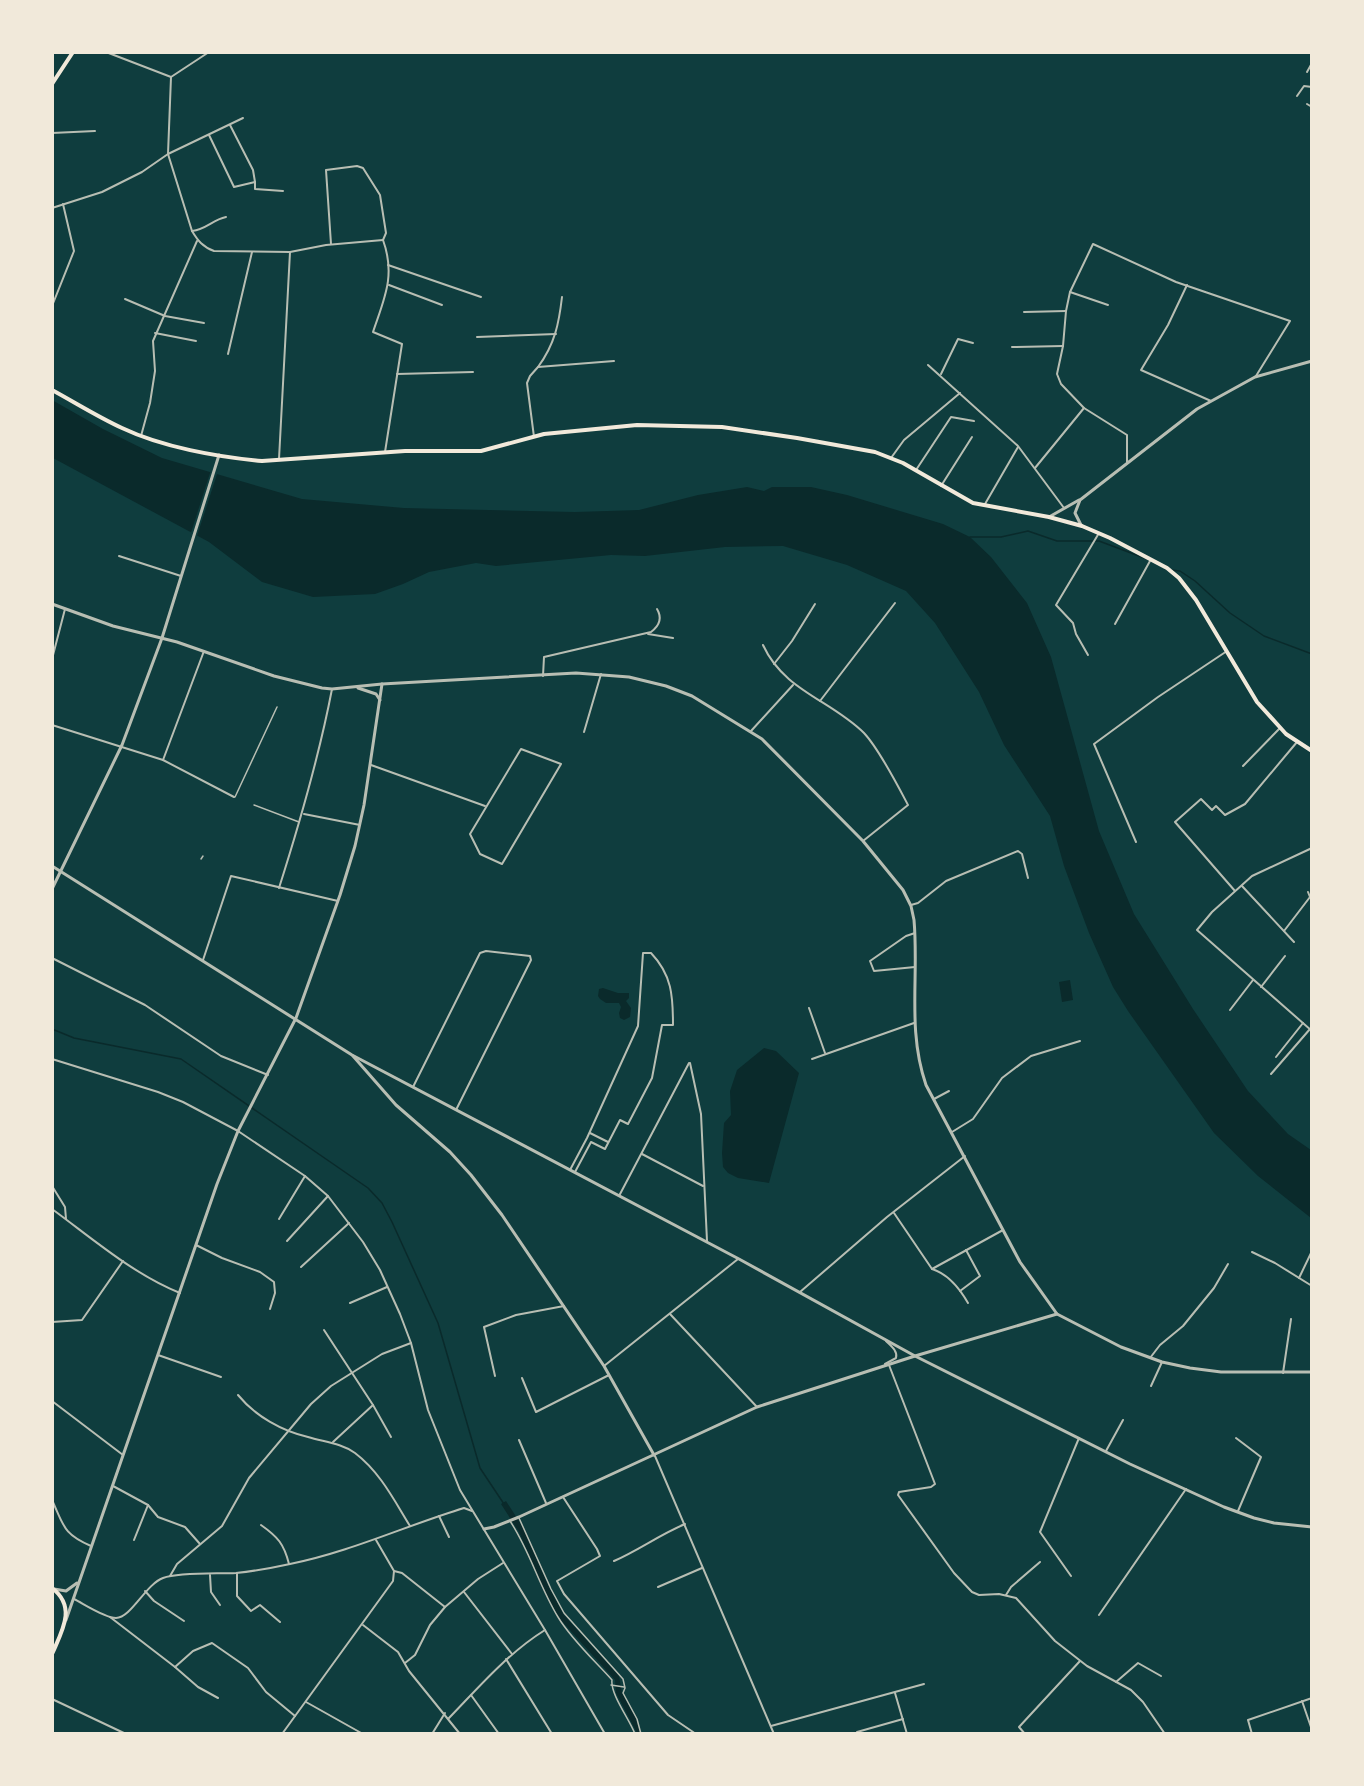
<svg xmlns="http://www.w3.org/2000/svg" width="1364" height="1786" viewBox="0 0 1364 1786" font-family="'Archivo Narrow',sans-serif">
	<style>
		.water { fill: #0a2a2b }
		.pier { fill: #0f3d3e }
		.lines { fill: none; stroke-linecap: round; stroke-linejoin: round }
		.stream { stroke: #0a2a2b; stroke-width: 1.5 }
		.service { stroke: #b8beb3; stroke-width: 1.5 }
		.pedestrian { stroke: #b8beb3; stroke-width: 1.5 }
		.minor { stroke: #b8beb3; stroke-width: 2 }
		.tertiary { stroke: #b8beb3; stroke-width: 3 }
		.secondary { stroke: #f1e9da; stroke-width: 4 }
	</style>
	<rect width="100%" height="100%" fill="#0f3d3e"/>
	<!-- water -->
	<g class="water">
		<polygon points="52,400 103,429 162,458 302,499 404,508 575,512 639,510 698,495 747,487 764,491 772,487 811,487 847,495 943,524 970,537 991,557 1027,603 1051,657 1099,831 1134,914 1193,1009 1248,1091 1288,1134 1311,1150 1311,1218 1258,1176 1214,1133 1128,1011 1113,987 1089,933 1064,866 1050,816 1004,745 979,692 935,623 906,591 847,565 783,546 725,547 645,556 611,555 496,566 476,563 429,572 403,584 375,594 313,597 262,582 209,542 53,458"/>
		<polygon points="1070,980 1073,1000 1062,1002 1059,982"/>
		<polygon points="603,988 618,993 629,993 629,998 626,1001 631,1008 630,1017 624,1020 620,1018 619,1013 621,1007 619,1003 606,1003 600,999 598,996 599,989"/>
		<polygon points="764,1048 776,1051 799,1073 769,1183 738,1178 728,1173 723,1167 722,1153 724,1123 731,1115 730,1091 737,1070"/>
		<polygon points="506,1501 524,1529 548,1585 564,1615 619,1676 622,1693 637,1720 641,1733 637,1733 616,1693 615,1680 559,1618 543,1588 519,1532 501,1504"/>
	</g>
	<!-- pier -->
	<polygon class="pier" points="211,470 218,471 196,539 190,536"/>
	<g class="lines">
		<!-- stream -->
		<g class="stream">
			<polyline points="970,537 1001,537 1028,531 1057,541 1099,541 1147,559"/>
			<polyline points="1171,570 1180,571 1195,581 1230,613 1264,636 1312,654"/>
			<polyline points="52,1029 74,1038 181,1059 368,1188 382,1203 392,1222 438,1323 480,1468 504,1504"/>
		</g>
		<!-- service -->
		<polyline class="service" points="254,805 299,822"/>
		<!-- pedestrian -->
		<g class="pedestrian">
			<polyline points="235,797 277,707"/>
			<polyline points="201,859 203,856"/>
			<polyline points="519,1518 551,1589 564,1613 623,1679 625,1688 623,1693 637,1719 641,1734"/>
			<path d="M510 1521C530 1551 539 1586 558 1617 571 1639 595 1661 612 1680 610 1694 630 1720 635 1734"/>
			<polyline points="611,1685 624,1687"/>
		</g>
		<!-- minor -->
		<g class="minor">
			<polyline points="106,52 171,77"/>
			<polyline points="1307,72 1312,63"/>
			<path d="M171 77 168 154 192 231C198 241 203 247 214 251L290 252 326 245 383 240"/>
			<polyline points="171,77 209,52"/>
			<polyline points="1297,96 1304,86 1312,87"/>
			<polyline points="1307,104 1312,107"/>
			<polyline points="52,133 95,131"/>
			<polyline points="209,135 234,187 255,182 253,170 230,125"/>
			<polyline points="255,182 255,189 283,191"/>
			<polyline points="52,208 102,192 142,172 168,154 243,118"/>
			<path d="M192 231C207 229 212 220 226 217"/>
			<path d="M383 240C396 276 384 299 373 332L402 344 385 452"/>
			<polyline points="331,244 326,170 357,166 363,168 380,195 386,233 383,240"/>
			<polyline points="388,265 481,297"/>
			<polyline points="389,285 442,305"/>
			<polyline points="1187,285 1168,325 1141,370 1211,401"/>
			<polyline points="1070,292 1108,305"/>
			<polyline points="125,299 165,316 204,323"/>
			<polyline points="52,306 74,251 63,204"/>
			<polyline points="1024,312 1066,311"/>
			<polyline points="155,333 196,341"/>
			<polyline points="477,337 556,334"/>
			<polyline points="1012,347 1063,346"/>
			<polyline points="228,354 252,252"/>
			<polyline points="928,365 1018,446 1064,508"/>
			<path d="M538 367C555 344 559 323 562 297"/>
			<polyline points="397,374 473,372"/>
			<polyline points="941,374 958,339 973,343"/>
			<polyline points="141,436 150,403 155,371 153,341 197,241"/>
			<polyline points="534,437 527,383 530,376 538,367 614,361"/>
			<polyline points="891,458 904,440 960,393"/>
			<polyline points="279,459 290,252"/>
			<polyline points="1127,462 1127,435 1084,408 1061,384 1057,374 1063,346 1066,311 1070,292 1093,244 1176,282 1290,321 1256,376"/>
			<polyline points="1035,468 1084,408"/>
			<polyline points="916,470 951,417 974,421"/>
			<polyline points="941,486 972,437"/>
			<polyline points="985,504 1018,447"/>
			<polyline points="119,556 181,576"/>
			<polyline points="1115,624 1150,561"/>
			<polyline points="648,634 673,638"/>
			<path d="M763 645C784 691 831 700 864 733 879 749 897 784 908 805L863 841"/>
			<polyline points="1088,655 1076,634 1073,623 1056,605 1099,533"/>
			<polyline points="52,659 65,609"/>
			<polyline points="774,664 792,641 815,604"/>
			<path d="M543 676 544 657 651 632C659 626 663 619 657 609"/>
			<polyline points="820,701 895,603"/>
			<polyline points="52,725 163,760 234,797"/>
			<polyline points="751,731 793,685"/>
			<polyline points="584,732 601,674"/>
			<polygon points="521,749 561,764 502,864 480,854 470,834"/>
			<polyline points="163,760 204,651"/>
			<polyline points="371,765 485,806"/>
			<polyline points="1243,766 1280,728"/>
			<polyline points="304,814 360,825"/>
			<polyline points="1136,842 1094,744 1158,697 1227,651"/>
			<polyline points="1312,848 1252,876 1212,912 1197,930 1312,1031"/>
			<polyline points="1242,886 1294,942"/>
			<path d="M279 888C300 822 319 757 332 689"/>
			<polyline points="1235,891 1175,822 1201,799 1212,810 1216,806 1225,815 1245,804 1297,742"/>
			<polyline points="911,905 918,903 946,881 1018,851 1022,854 1028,878"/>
			<polyline points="1284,931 1310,897 1308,892"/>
			<polyline points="915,933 906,936 870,961 874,971 915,967"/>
			<polyline points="52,958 145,1005 221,1056 268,1075"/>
			<polyline points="203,960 231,876 338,901"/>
			<polyline points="1261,987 1285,956"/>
			<polyline points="809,1008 825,1053"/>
			<polyline points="1230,1010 1253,980"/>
			<polyline points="1276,1057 1303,1023"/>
			<polyline points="52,1059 158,1092 183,1102 238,1131 305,1176 328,1196 363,1242 380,1270 400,1314 411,1343 428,1410 460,1490 545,1630 605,1734"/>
			<polyline points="812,1059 914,1023"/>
			<polyline points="690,1063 701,1114 707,1241"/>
			<polyline points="1271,1074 1310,1029"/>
			<polyline points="413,1087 480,953 486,951 530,956 531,960 456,1110"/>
			<polyline points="934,1099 949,1091"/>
			<polyline points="952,1132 973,1119 1002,1078 1031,1056 1080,1041"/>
			<polyline points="590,1133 608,1142"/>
			<polyline points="642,1154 703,1186"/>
			<path d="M570 1170 587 1138 638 1026 643 953H651C672 975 673 996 673 1025H662L652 1078 628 1124 620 1120 605 1149 591 1142 575 1172"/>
			<polyline points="52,1186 65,1207 66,1219"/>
			<polyline points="619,1196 689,1063"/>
			<path d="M52 1209C93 1239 133 1274 180 1293"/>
			<path d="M894 1213 932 1269C948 1274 960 1289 968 1303"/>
			<polyline points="279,1219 305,1176"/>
			<polyline points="287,1241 328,1196"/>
			<polyline points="196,1245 222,1258 260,1272 274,1282 275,1293 270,1309"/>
			<polyline points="1252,1252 1275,1263 1312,1286"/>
			<polyline points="301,1267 349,1223"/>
			<polyline points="932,1269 1003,1230"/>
			<polyline points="1299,1278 1312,1251"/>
			<polyline points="960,1291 980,1276 966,1250"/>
			<polyline points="800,1292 887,1217 965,1156"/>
			<polyline points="350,1303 387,1287"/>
			<polyline points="670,1314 757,1407"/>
			<polyline points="52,1322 82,1320 123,1261"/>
			<polyline points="324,1330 373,1405 333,1442"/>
			<polyline points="158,1355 221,1377"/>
			<polyline points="1150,1358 1160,1345 1183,1326 1214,1288 1228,1264"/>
			<path d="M885 1364 896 1358C898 1351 891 1346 886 1341"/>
			<polyline points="889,1365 935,1484 931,1487 899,1492 898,1495 954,1573 972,1592 979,1595 999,1594 1016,1598 1055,1641 1087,1666 1131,1690 1143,1702 1165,1734"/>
			<polyline points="604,1366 738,1259"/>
			<polyline points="1283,1373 1291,1319"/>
			<polyline points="495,1376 484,1327 516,1315 564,1306"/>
			<polyline points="522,1378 536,1412 609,1375"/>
			<polyline points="1151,1386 1162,1362"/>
			<path d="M238 1395C255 1416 282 1431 308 1437 324 1442 341 1443 355 1453 380 1472 394 1500 410 1526"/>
			<polyline points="52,1401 123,1455"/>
			<polyline points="373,1405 391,1437"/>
			<polyline points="1236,1438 1261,1457 1238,1511"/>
			<polyline points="519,1440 546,1503"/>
			<polyline points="1106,1451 1123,1420"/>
			<polyline points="655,1456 774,1734"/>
			<polyline points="113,1486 148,1505 158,1517 185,1527 200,1544"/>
			<polyline points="563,1497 597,1549 600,1556 557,1581 564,1594 668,1715 696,1734"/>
			<path d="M52 1500C64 1526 63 1534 91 1546"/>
			<polyline points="439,1516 449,1537"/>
			<path d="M261 1525C278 1537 284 1544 289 1564"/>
			<polyline points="134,1540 148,1505"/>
			<path d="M614 1561C639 1550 659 1535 685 1524"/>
			<polyline points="394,1571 402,1573 445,1607"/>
			<polyline points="237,1573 237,1596 251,1611 260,1605 280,1622"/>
			<polyline points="210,1575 211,1592 220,1605"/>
			<polyline points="170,1576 177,1564 222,1526 249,1478 311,1404 331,1386 382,1354 411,1343"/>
			<polyline points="1071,1576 1040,1532 1079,1438"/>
			<polyline points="658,1587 702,1568"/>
			<polyline points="145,1591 154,1601 184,1621"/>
			<polyline points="464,1592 512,1654"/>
			<polyline points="1006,1595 1011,1587 1040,1562"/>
			<path d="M74 1599C84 1604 105 1618 116 1618 131 1618 146 1584 163 1578 180 1572 217 1574 236 1573 254 1571 272 1568 290 1564 350 1552 405 1526 464 1508L472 1511"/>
			<polyline points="1099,1615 1186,1489"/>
			<polyline points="110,1617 175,1667 198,1687 218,1698"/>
			<polyline points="363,1625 398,1652 409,1671 460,1734"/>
			<polyline points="506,1659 552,1734"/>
			<polyline points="405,1663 415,1655 430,1625 445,1607 478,1579 503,1563"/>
			<polyline points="175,1667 193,1651 212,1643 248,1668 266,1692 295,1716"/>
			<polyline points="1116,1682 1138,1663 1161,1676"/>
			<polyline points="895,1693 907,1734"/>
			<polyline points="471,1695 499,1734"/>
			<polyline points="52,1699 126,1734"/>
			<polyline points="1302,1701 1312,1730"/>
			<polyline points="306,1702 363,1734"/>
			<path d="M449 1718C479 1687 508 1653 545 1630"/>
			<polyline points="771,1726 924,1684"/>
			<polyline points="857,1732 903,1719"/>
			<polyline points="282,1734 393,1581 394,1571 376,1540"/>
			<polyline points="432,1734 445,1713"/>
			<polyline points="1025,1734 1019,1727 1080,1661"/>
			<polyline points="1252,1734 1248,1720 1312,1698"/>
		</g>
		<!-- tertiary -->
		<g class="tertiary">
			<polyline points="1049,517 1079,500"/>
			<polyline points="1081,525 1075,513 1080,500 1197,409 1255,377 1312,361"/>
			<path d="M52 604 113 626 177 642 274 676 322 688 332 689 382 684 576 673 629 677 666 686 692 696 762 739 863 841 903 890 911 906 914 920C919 977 907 1030 926 1085L1020 1262 1057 1314 1121 1347 1162 1362 1190 1368 1221 1372H1312"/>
			<polyline points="358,688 376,694 380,700"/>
			<polyline points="52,866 352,1055 739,1259 915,1356 1130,1464 1224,1507 1254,1518 1274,1523 1312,1527"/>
			<polyline points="52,889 122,745 162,638 219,455"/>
			<polyline points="353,1056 396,1105 450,1152 471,1175 502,1215 604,1366 654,1455"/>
			<polyline points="484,1529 494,1527 519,1517 757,1407 915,1356 1057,1314"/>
			<polyline points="54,1589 66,1591 77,1583"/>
			<polyline points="66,1620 217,1184 238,1131 296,1018 340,895 355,846 364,805 382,684"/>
		</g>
		<!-- secondary -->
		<g class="secondary">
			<polyline points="52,84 73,52"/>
			<path d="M52 390C76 403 98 417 122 428 162 447 217 457 262 461L405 451H481L544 434 637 425 722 427 797 438 875 452 903 463 973 503 1049 517 1082 526 1110 538 1167 568 1179 578 1196 600 1257 702 1286 734 1312 751"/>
			<path d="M52 1588C77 1607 62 1631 52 1654"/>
		</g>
	</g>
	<!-- border -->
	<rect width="1364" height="1786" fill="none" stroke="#f1e9da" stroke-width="108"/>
</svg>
